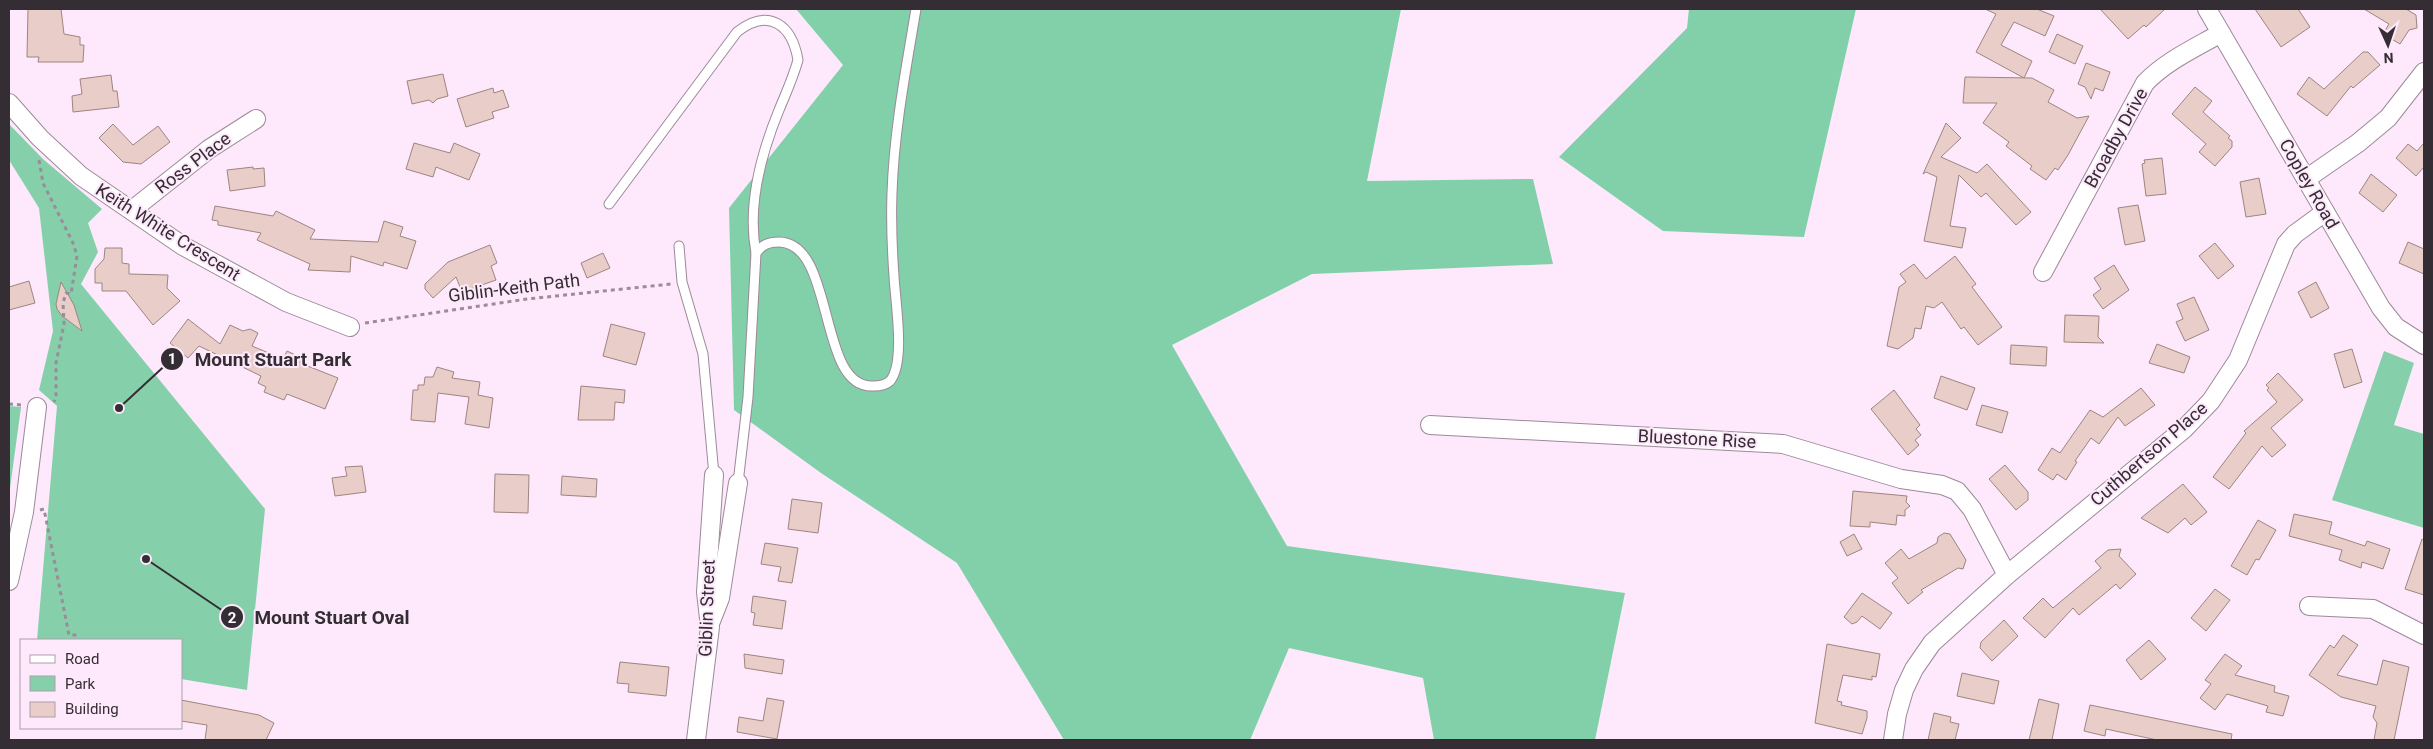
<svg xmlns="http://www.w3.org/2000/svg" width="2433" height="749" viewBox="0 0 2433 749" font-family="Roboto,sans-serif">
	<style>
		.green { fill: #85d0ab }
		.forest { fill: #82d0aa }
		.building { fill: #e9cdc9; stroke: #9e8481 }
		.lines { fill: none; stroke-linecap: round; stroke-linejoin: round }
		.service-casing { stroke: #9c8999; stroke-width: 11 }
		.minor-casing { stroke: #9c8999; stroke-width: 20 }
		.path { stroke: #9a8c98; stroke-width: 3; stroke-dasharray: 4 4; stroke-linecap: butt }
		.service { stroke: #fff; stroke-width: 9 }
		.minor { stroke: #fff; stroke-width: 18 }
		.labels { text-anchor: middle; stroke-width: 4; stroke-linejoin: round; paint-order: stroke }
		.street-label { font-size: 18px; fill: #342d33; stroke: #fde9fb }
		.leader { fill: none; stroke: #342d33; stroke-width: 2 }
		.callout-dot { fill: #342d33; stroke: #fde9fb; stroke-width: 2 }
		.mark-label { font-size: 15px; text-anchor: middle; font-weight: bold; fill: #fff }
		.callout-label { font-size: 19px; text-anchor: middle; font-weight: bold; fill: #342d33; stroke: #fde9fb; stroke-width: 4; stroke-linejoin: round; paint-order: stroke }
	</style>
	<rect width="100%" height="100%" fill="#fde9fb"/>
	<!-- green -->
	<g class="green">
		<polygon points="9,124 43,159 102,209 88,223 98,252 81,284 265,509 247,690 181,679 181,640 37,640 57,406 39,390 53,331 39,208 9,160"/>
		<polygon points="2384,351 2414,363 2394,425 2424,434 2424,528 2332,500"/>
		<polygon points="9,406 21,407 9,496"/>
	</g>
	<!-- forest -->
	<g class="forest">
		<polygon points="796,9 1401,9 1367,181 1533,179 1553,264 1312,274 1172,345 1287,546 1625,593 1595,740 1434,740 1423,678 1289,648 1250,740 1064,740 957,563 821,473 734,410 729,208 843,65"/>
		<polygon points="1689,9 1856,9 1804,237 1663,231 1559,157 1687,28"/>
	</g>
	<!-- building -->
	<g class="building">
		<polygon points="28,9 61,9 64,34 80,37 80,45 84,45 83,62 38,62 39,57 27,57"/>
		<polygon points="1985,9 2037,9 2054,16 2045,36 2014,22 2001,45 2032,61 2024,78 1976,52 1996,14"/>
		<polygon points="2100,9 2165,9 2146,27 2144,25 2128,39"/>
		<polygon points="2255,9 2298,9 2310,27 2281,47"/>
		<polygon points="2364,9 2406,9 2416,15 2417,28 2409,30 2400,44 2383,34 2389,24"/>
		<polygon points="2057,34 2083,46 2075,64 2049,52"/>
		<polygon points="2363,52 2368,52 2380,65 2353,88 2351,86 2327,116 2297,94 2309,77 2324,89"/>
		<polygon points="2086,63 2110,72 2103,91 2095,88 2091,99 2085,87 2078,84"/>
		<polygon points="443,74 448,96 437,99 433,103 429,100 412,104 407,81"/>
		<polygon points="111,75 113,91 117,91 119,107 73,112 72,96 82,94 80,79"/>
		<polygon points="1965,77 2032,78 2054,90 2048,102 2077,118 2089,116 2068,155 2058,170 2055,168 2046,180 2030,169 2032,166 2006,146 2009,142 1983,123 1997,103 1963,103"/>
		<polygon points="2195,87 2212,101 2203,112 2230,136 2228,138 2232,141 2232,147 2215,166 2199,152 2206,144 2172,114"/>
		<polygon points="493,88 494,93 503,90 509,107 492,112 494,118 466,127 457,99"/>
		<polygon points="1946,123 1961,138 1941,157 1977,173 1987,164 2031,212 2016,225 1986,193 1981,197 1959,175 1950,226 1966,228 1962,248 1924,241 1937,177 1926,172 1923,174"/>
		<polygon points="113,124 133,145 158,126 170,142 141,164 123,162 99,138"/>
		<polygon points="414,143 450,153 454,143 480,154 469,180 436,167 433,177 406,169"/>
		<polygon points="2424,143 2424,167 2416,176 2396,158 2408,144 2417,151"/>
		<polygon points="2162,158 2166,194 2146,196 2142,164 2145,163 2144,160"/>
		<polygon points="253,167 253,169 264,168 265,186 230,191 227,170"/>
		<polygon points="2371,174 2397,195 2383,212 2359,193"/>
		<polygon points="2259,178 2266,214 2246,217 2240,182"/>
		<polygon points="2138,205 2145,241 2125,245 2118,208"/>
		<polygon points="215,206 273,216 276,211 315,230 310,239 378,242 384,221 403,227 400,236 416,241 407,269 384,262 383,266 351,256 350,272 308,270 310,264 257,240 261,233 218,225 218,221 212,220"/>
		<polygon points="2408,242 2424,249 2424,274 2399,263"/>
		<polygon points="2215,243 2234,266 2218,279 2199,256"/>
		<polygon points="490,245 497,263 491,266 496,280 462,292 456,277 433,298 425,289 425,284 448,262"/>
		<polygon points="105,248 122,248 122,263 129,264 129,274 168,275 167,288 180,301 153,325 126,291 102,291 102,283 95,283 95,269 104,259"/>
		<polygon points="603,253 610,268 587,278 581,263"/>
		<polygon points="1955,256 1976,284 1972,287 2002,327 1978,345 1964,327 1961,329 1942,302 1934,308 1926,306 1921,329 1915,328 1913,338 1898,349 1887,346 1899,287 1906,282 1900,274 1914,264 1926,279"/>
		<polygon points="2114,265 2129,290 2103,309 2093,295 2101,289 2094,278"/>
		<polygon points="29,281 35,303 9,310 9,287"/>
		<polygon points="61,282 74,305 82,331 62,316 57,309 56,304"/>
		<polygon points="2316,282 2329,308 2311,318 2298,292"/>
		<polygon points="2194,297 2209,330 2185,341 2176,322 2183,319 2177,304"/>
		<polygon points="2065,315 2099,316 2098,337 2104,343 2064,342"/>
		<polygon points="188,319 220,344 230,325 243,331 250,329 258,333 252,346 283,359 287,351 302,358 300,363 338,378 325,409 287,394 284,400 264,392 266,387 258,383 261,376 199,346 188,358 170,343"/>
		<polygon points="611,324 645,333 636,365 603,356"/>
		<polygon points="2157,344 2190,357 2184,373 2149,363"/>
		<polygon points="2011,345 2047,347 2046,366 2010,364"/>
		<polygon points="2352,349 2362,382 2344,388 2334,354"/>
		<polygon points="437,367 454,372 452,378 480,382 478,395 493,398 489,428 465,424 469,397 438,393 435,422 411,420 413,390 418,390 418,385 424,385 425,377 433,377"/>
		<polygon points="2278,373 2303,400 2271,428 2286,445 2272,457 2262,446 2229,489 2213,477 2246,433 2244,431 2277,402 2267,390 2269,388 2266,385"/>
		<polygon points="1941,376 1975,388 1967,410 1934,398"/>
		<polygon points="581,386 625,390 624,403 615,402 614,420 578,420"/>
		<polygon points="2141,388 2155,405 2125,426 2118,417 2099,444 2091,438 2075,461 2077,462 2066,480 2057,474 2053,480 2038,470 2052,448 2060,453 2090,410 2103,417"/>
		<polygon points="1894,390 1920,425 1916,429 1921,435 1915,440 1919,445 1908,455 1871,409"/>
		<polygon points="1982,405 2008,412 2002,433 1976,425"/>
		<polygon points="2005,465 2028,492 2028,500 2016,510 1989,479"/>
		<polygon points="362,466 366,492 335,496 332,478 347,476 345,467"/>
		<polygon points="495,474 529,475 528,513 494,512"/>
		<polygon points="562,476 597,479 596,497 561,495"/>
		<polygon points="2183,484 2207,512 2191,525 2185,518 2168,533 2141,518"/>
		<polygon points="1853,491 1907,496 1906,502 1910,506 1905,510 1905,516 1897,515 1896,525 1870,522 1870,527 1850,526"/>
		<polygon points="792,499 822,503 818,533 788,529"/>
		<polygon points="2294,514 2332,522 2329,534 2365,546 2367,541 2390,549 2383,569 2362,562 2361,568 2339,560 2342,550 2289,536"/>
		<polygon points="2258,520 2276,530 2259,560 2256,559 2247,575 2231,566"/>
		<polygon points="1944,533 1950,534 1966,560 1963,569 1958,568 1943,577 1921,590 1923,592 1908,604 1892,583 1898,578 1885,563 1901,549 1909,559 1937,543 1938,537"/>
		<polygon points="1854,534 1862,549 1847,556 1840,542"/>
		<polygon points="2422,539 2424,540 2424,595 2405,589"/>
		<polygon points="765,543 798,548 792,583 778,581 781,567 761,564"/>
		<polygon points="2121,549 2119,556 2136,574 2120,589 2116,584 2079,615 2073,608 2045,638 2023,618 2043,598 2053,608 2101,568 2095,561 2108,550"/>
		<polygon points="2215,589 2230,600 2206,631 2191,618"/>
		<polygon points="1862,593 1892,613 1880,629 1862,616 1857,622 1852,624 1844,617"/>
		<polygon points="753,596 786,601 782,629 753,625 755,613 751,612"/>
		<polygon points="2004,620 2018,636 1992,661 1980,648 1981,642"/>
		<polygon points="2343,635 2358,645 2337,675 2377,685 2383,660 2409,667 2394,740 2374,740 2377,723 2373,717 2376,706 2341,697 2309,675 2330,645 2334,648"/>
		<polygon points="2149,640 2166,659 2141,680 2126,660"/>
		<polygon points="1827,644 1880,654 1876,677 1872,676 1872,680 1843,675 1837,701 1842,702 1841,705 1867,711 1867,718 1862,734 1815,723"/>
		<polygon points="744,654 784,660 782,674 745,668"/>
		<polygon points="2225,654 2242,666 2235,675 2275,686 2274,692 2289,696 2283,716 2266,712 2268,706 2227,694 2215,710 2200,698 2211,684 2205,680"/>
		<polygon points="620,662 669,667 666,696 628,692 629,684 617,683"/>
		<polygon points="1962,673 1999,681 1994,704 1957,696"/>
		<polygon points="767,698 784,701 777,739 737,732 739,717 763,721"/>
		<polygon points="2039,699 2059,704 2052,740 2029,740"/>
		<polygon points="181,700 259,715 274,723 266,740 205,740 207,725 181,721"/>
		<polygon points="2090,705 2232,734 2231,740 2157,740 2106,729 2105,736 2084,731"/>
		<polygon points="1934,713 1951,717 1950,722 1959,724 1955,740 1928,740"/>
	</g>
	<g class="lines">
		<defs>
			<g id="service">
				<path d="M609 204 737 32C769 7 792 25 798 60 793 78 786 93 779 110 761 154 747 206 756 253"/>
				<polyline points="679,246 682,282 703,354 714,475"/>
				<path d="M738 483 748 397 756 253C762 245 768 242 779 242 836 243 817 389 873 386 879 386 886 385 890 381 906 362 895 300 894 276 892 248 891 220 892 193 894 131 906 69 916 9"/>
			</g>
			<g id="minor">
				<polyline points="2207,9 2381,308 2396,327 2424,345"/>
				<polyline points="9,103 40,138 81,176 183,246 286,302 350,327"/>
				<polyline points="2306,179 2358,143 2388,118 2424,72"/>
				<polyline points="132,210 209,149 256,119"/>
				<path d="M2043 272 2145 83C2166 61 2195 48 2221 33"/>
				<polyline points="1430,425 1783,444 1901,479 1942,485 1957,491 1972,509 2007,575"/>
				<polyline points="9,581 24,512 37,407"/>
				<polyline points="2309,606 2373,609 2424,635"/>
				<polyline points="711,621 720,598 738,483"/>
				<polyline points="696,740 710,627 706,592 714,475"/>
				<polyline points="1893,740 1897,714 1904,690 1914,669 1932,643 2007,575 2184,429 2211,401 2238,360 2286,244 2295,234 2325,212"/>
			</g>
		</defs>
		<!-- service casing -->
		<use href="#service" class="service-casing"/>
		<!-- minor casing -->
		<use href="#minor" class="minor-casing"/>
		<!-- path -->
		<g class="path">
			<polyline points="39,160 43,183 73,243 77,256 71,294 66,293 63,303 64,324 56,363 56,397 54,402"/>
			<polyline points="365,323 527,299 671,284"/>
			<polyline points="9,404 22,405"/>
			<polyline points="40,510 44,509 69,635 79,635"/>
		</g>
		<!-- service -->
		<use href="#service" class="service"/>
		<!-- minor -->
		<use href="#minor" class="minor"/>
	</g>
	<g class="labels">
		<!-- street labels -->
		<g class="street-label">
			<text transform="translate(2116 138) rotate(-61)" y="6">Broadby Drive</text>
			<text transform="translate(193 163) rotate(-37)" y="6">Ross Place</text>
			<text transform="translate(2309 184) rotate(60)" y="6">Copley Road</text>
			<text transform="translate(168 232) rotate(32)" y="6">Keith White Crescent</text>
			<text transform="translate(514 288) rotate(-7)" y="6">Giblin-Keith Path</text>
			<text transform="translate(1697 439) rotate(3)" y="6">Bluestone Rise</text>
			<text transform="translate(2149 454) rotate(-41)" y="6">Cuthbertson Place</text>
			<text transform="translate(707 608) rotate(-88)" y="6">Giblin Street</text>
		</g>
	</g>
	<!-- callouts -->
	<path class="leader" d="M119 408L172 359M146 559L232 617"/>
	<g class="callout-dot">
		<circle cx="119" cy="408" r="5"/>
		<circle cx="146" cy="559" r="5"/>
		<circle cx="172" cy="359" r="12"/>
		<circle cx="232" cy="617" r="12"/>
	</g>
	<g class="mark-label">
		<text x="172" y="364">1</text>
		<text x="232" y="623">2</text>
	</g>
	<g class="callout-label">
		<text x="273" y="366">Mount Stuart Park</text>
		<text x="332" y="624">Mount Stuart Oval</text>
	</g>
	<!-- border -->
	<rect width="2433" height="749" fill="none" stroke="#342d33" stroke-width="20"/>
	<!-- legend -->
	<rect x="20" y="639" width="162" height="90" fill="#fde9fb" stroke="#ad9eab"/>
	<rect x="30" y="655" width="25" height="8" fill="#ffffff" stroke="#ad9eab"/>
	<text x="65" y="664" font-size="15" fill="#342d33">Road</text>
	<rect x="30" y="676" width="25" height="15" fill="#85d0ab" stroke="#ad9eab"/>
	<text x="65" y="689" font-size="15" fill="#342d33">Park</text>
	<rect x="30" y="702" width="25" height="15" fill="#e9cdc9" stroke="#ad9eab"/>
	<text x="65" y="714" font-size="15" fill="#342d33">Building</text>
	<!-- north arrow -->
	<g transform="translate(2388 45) rotate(177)" stroke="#fde9fb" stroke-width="4" paint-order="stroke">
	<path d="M0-4L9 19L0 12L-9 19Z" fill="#342d33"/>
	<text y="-8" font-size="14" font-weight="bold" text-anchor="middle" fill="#342d33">N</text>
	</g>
</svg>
